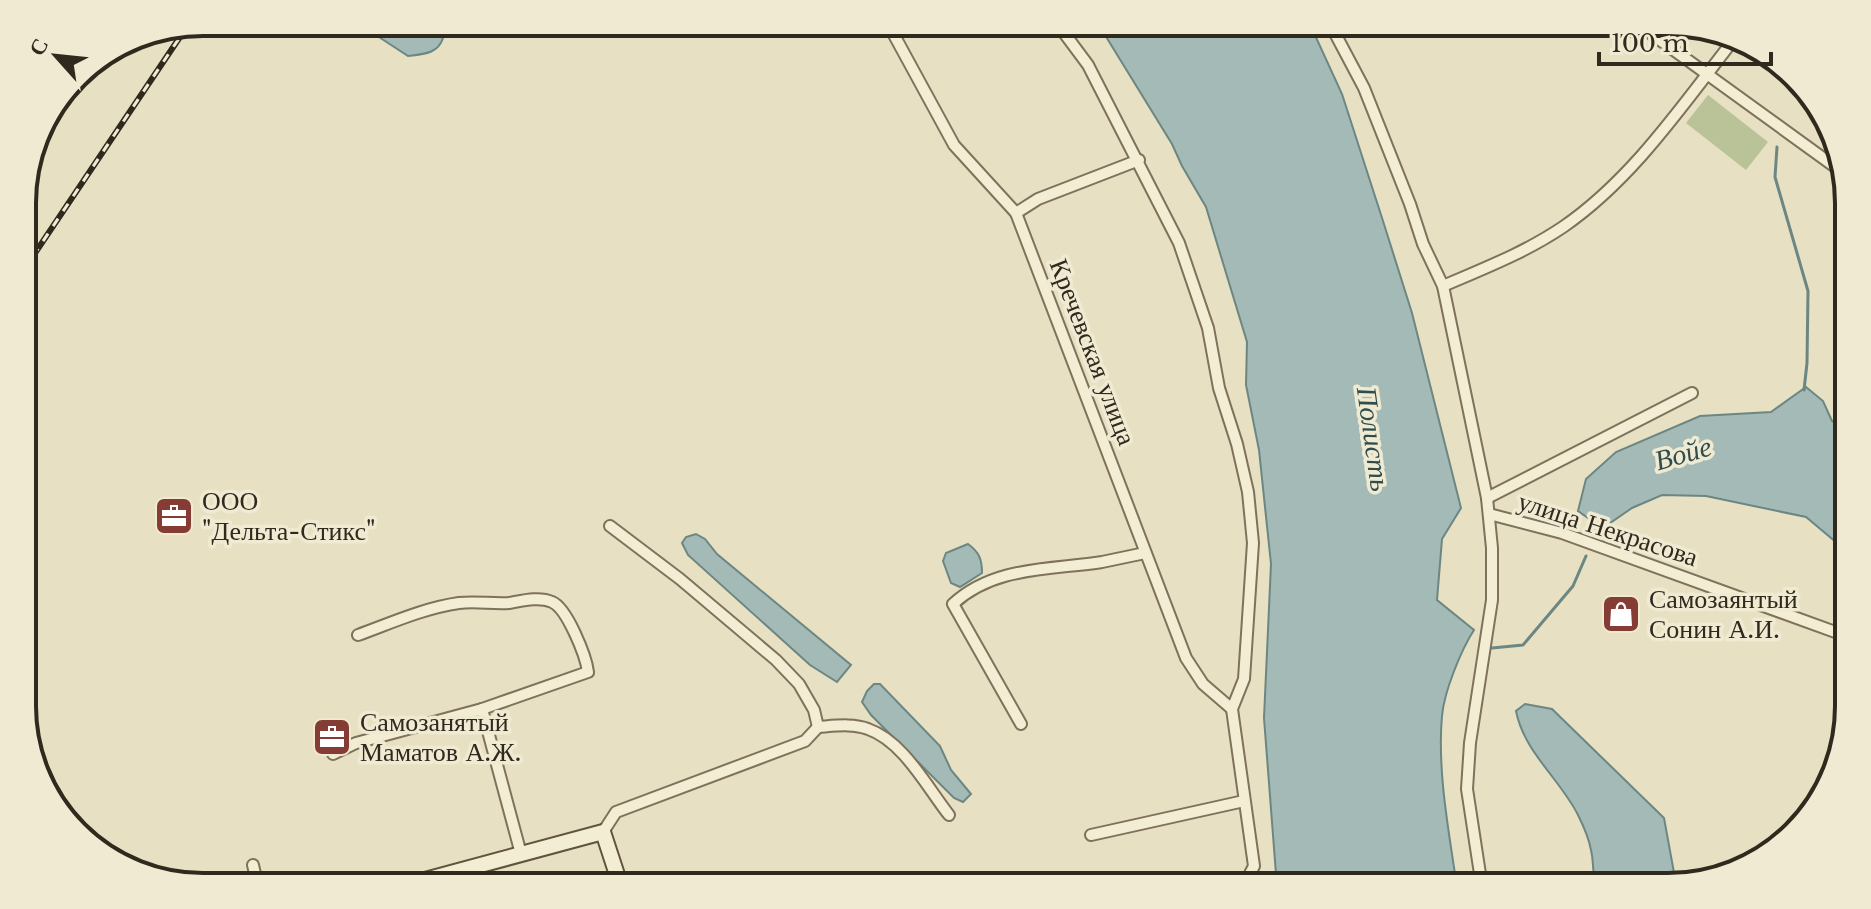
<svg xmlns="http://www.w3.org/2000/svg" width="1871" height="909" viewBox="0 0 1871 909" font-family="'Libre Baskerville',serif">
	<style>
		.green { fill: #bac398 }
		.water { fill: #a4bab6; stroke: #6c8783; stroke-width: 2 }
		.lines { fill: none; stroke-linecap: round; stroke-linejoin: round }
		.stream { stroke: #6c8783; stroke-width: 3 }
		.street-casing { stroke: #7e725c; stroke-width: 14 }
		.secondary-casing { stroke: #60533f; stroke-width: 18 }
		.street { stroke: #f3edd4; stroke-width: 10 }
		.secondary { stroke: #f3edd4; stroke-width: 14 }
		.rail-casing { stroke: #30291e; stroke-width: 6 }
		.rail { stroke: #efead1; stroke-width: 3; stroke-dasharray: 9; stroke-linecap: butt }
		.labels { text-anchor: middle; stroke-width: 7; stroke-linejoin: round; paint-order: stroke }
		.street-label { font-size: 26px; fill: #30291e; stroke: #efead1 }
		.poi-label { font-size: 26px; fill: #30291e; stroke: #efead1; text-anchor: start }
		.water-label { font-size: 28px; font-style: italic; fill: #2f4d4e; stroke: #efead1 }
		.rim { fill: none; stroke: #30291e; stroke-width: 4 }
	</style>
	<rect width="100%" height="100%" fill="#e7e0c2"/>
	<!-- green -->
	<polygon class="green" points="1708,95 1768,142 1746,170 1686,123"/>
	<!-- water -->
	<g class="water">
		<path d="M356 22H436L443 38C438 54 423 54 408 56Z"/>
		<path d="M1097 22H1309L1342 94 1383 221 1412 313 1461 508 1442 539 1437 600 1474 630C1461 650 1444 692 1442 716 1437 770 1449 833 1457 887H1277L1264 718 1271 564 1259 450 1246 385 1247 342 1206 207 1182 166 1172 144Z"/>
		<polygon points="1806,387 1823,401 1832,421 1848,429 1849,553 1806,517 1706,496 1662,495 1632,508 1597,532 1588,518 1578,511 1586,479 1616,452 1700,416 1771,412"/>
		<polygon points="696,534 705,539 717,554 851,665 837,682 810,665 688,555 682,543 686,537"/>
		<path d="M968 544C979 552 982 559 982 573L960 587 951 583 943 561 946 553Z"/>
		<polygon points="874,684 880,684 940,746 951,770 971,794 963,802 954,798 871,715 862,702 867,691"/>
		<path d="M1525 704 1552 709 1664 818 1675 878 1647 887H1599C1590 869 1595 867 1591 850 1589 839 1583 825 1578 815 1560 779 1524 752 1516 711Z"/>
	</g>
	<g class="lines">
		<!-- stream -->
		<g class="stream">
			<polyline points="1777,147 1775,177 1808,291 1807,363 1804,390"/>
			<polyline points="1492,648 1523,645 1573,586 1586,556"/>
		</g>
		<defs>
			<g id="street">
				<polyline points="887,22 954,145 1016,213 1186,658 1203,684 1232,709"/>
				<polyline points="1056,22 1088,65 1179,243 1208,328 1219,388 1237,444 1248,492 1253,543 1244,679 1232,709 1254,866 1243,887"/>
				<polyline points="1329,22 1364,88 1410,204 1423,244 1443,286 1487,498 1492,548 1492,600 1470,743 1467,789 1482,887"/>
				<polyline points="1635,22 1845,174"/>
				<polyline points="1016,213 1038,199 1139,160"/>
				<path d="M1443 286C1485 268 1526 252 1563 227 1633 179 1684 103 1735 38"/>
				<polyline points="1487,498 1692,393"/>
				<polyline points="1489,514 1562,533 1849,637"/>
				<polyline points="610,526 680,579 776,660 799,684 814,710 818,727"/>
				<polyline points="482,709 521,854"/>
				<path d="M1021 724 953 604C994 566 1050 570 1102 562 1116 559 1131 556 1145 553"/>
				<path d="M818 727C833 726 854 723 868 729 903 741 927 787 949 815"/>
				<path d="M333 754 356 743 482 709 588 672C586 656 567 608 552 602 539 596 521 601 509 603 492 604 475 601 459 603 424 608 391 623 358 635"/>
				<polyline points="603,832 616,812 805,741 818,727"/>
				<polyline points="1091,835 1244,801"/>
				<polyline points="253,865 258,887"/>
			</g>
			<polyline id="secondary" points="399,887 603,832 621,887"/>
		</defs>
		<!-- street casing -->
		<use href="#street" class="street-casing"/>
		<!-- secondary casing -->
		<use href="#secondary" class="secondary-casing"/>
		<!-- street -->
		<use href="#street" class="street"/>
		<!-- secondary -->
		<use href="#secondary" class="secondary"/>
		<defs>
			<polyline id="rail" points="23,271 188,25"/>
		</defs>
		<!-- rail casing -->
		<use href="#rail" class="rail-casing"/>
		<!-- rail -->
		<use href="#rail" class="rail"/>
	</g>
	<!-- icons -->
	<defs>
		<symbol id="office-square" viewBox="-11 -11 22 22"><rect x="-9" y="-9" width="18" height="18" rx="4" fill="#853c34" stroke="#efead1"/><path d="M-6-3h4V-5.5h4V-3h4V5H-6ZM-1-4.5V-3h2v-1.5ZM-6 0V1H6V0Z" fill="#fff"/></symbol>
		<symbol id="shop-square" viewBox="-11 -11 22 22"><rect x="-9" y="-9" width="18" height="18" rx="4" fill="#853c34" stroke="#efead1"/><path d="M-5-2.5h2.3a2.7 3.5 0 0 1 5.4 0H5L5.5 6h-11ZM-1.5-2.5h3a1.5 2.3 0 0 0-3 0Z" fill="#fff"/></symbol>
	</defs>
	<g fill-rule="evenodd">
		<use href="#office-square" x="152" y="494" width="44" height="44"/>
		<use href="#shop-square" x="1599" y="592" width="44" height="44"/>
		<use href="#office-square" x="310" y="715" width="44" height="44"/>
	</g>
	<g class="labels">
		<!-- street labels -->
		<g class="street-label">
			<text transform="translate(1093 352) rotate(69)" y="9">Кречевская улица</text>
			<text transform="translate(1608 529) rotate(18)" y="9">улица Некрасова</text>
		</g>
		<!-- poi labels -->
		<g class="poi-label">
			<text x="202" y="510">ООО<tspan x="202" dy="30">"Дельта-Стикс"</tspan></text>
			<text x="1649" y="608">Самозаянтый<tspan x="1649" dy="30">Сонин А.И.</tspan></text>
			<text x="360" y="731">Самозанятый<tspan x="360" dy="30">Маматов А.Ж.</tspan></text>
		</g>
		<!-- water labels -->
		<g class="water-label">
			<text transform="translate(1374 439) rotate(82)" y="10">Полисть</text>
			<text transform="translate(1683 453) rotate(-16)" y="10">Войе</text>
		</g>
	</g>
	<!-- crop -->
	<path d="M0 0H1871V909H0ZM203 36H1668A167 167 0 0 1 1835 203V706A167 167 0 0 1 1668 873H203A167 167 0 0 1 36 706V203A167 167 0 0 1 203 36Z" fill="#efead1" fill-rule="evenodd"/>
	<path class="rim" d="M203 36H1668A167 167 0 0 1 1835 203V706A167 167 0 0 1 1668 873H203A167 167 0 0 1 36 706V203A167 167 0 0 1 203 36Z"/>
	<!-- north arrow -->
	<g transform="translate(56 56) rotate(297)" stroke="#efead1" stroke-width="6" paint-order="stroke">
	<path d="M0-6L14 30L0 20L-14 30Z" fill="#30291e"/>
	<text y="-12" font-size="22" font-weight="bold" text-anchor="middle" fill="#30291e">С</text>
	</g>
	<!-- scale -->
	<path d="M1599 52v12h172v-12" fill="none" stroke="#30291e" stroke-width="4"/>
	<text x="1611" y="52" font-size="24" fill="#30291e" stroke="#efead1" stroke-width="6" paint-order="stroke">100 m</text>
</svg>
